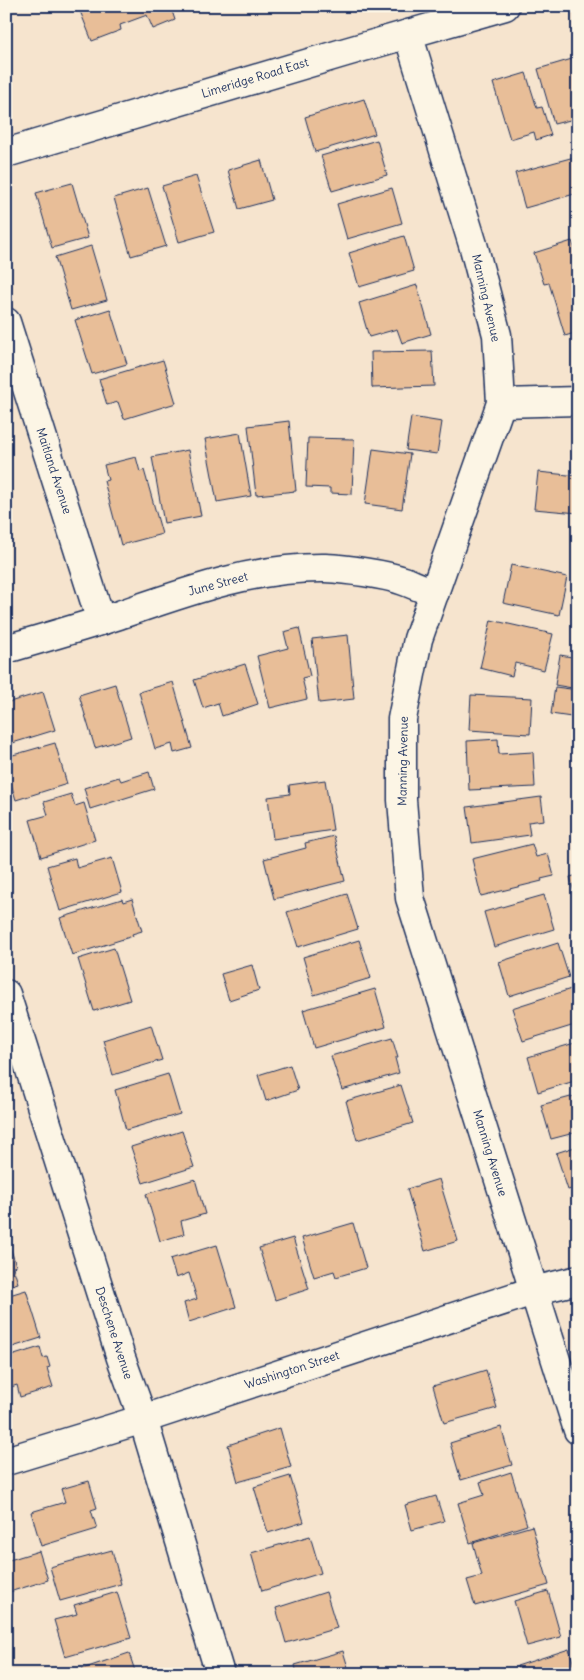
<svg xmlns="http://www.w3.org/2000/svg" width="584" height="1680" viewBox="0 0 584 1680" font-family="Delius,sans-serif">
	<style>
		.building { fill: #e8be98; stroke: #1b2f5e }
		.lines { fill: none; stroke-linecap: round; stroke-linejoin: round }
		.minor-casing { stroke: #1b2f5e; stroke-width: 31 }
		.minor { stroke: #fcf5e5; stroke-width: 28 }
		.labels { text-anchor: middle; stroke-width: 4.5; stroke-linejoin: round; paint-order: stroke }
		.street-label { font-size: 12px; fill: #1b2f5e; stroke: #fcf5e5 }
	</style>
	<rect width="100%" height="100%" fill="#f6e4ce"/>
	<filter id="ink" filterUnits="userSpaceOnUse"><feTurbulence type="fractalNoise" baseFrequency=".02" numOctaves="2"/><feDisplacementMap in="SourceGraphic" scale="10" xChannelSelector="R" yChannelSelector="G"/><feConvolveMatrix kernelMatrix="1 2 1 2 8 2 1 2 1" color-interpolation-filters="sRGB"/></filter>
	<g filter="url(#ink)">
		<!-- building -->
		<g class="building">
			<polygon points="78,6 175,6 171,8 175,20 153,29 147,15 120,25 121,30 92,41"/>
			<polygon points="572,59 578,77 578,118 554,124 538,69"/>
			<polygon points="526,73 537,108 542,107 551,135 536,140 534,132 510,139 493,83"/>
			<polygon points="364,99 375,134 315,152 305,117"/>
			<polygon points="377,140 387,175 332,191 321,156"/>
			<polygon points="578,156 578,193 525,208 515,173"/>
			<polygon points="261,160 272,200 239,209 228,170"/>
			<polygon points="196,176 214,232 179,242 162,186"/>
			<polygon points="72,183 88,238 52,248 36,193"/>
			<polygon points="148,188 166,246 131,256 114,198"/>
			<polygon points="392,188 402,223 347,239 337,204"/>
			<polygon points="404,236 414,271 359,287 349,253"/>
			<polygon points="572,241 578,260 578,332 565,336 549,283 544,284 534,253"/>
			<polygon points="91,246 107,300 71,310 55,257"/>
			<polygon points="417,285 431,334 402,343 397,329 369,337 359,303"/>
			<polygon points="110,309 127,364 92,374 75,320"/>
			<polygon points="432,351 434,386 372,388 371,352"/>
			<polygon points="163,360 176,403 124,419 118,402 107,405 99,379"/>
			<polygon points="411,417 442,422 437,454 406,450"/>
			<polygon points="289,421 296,491 256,495 248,426"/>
			<polygon points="240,433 251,496 217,502 205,439"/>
			<polygon points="308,438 354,439 352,494 330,493 330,488 306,487"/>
			<polygon points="373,449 410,454 402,509 365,504"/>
			<polygon points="188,450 201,516 164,523 152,457"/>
			<polygon points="136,457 140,472 144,470 162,534 121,545 104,481 108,480 104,465"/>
			<polygon points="538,472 578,476 578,513 534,509"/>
			<polygon points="511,565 567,577 559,615 503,603"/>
			<polygon points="491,620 553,634 544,670 515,663 512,676 480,668"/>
			<polygon points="299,628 310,676 302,678 307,699 270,708 257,656 288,648 284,632"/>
			<polygon points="348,635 354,699 319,703 312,639"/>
			<polygon points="560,655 578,658 578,689 555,685"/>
			<polygon points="245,664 258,704 222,716 218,703 203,708 194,680"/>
			<polygon points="173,682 192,748 174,753 172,744 155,749 139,692"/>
			<polygon points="115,684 131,737 95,748 79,695"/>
			<polygon points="555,687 578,690 578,718 551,714"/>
			<polygon points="43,692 55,730 6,745 6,703"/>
			<polygon points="471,695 532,698 530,734 469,730"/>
			<polygon points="498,739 499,754 533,752 535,787 469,790 467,741"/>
			<polygon points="55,743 67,784 16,800 6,767 6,757"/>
			<polygon points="149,772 154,789 90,809 84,788 119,777 121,781"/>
			<polygon points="325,780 333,830 273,839 268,797 290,794 289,785"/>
			<polygon points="71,794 75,806 84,803 95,840 41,857 30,820 48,815 44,802"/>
			<polygon points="541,797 544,820 528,822 530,835 472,843 467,807"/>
			<polygon points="334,836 345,881 274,899 264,859 306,848 305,843"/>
			<polygon points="532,844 536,857 548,854 554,876 541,879 542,881 481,896 472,859"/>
			<polygon points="75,858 77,868 112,858 122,892 60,911 47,866"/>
			<polygon points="578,875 578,908 570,877"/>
			<polygon points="347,894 358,929 298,947 287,912"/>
			<polygon points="544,895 554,929 494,947 484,912"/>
			<polygon points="122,899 123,902 132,899 142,931 132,934 133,936 72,955 60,918"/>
			<polygon points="359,940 371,978 314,995 303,957"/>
			<polygon points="558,943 569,977 509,996 499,962"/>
			<polygon points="114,948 130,1000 94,1011 78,959"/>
			<polygon points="252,965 259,990 229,1000 221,974"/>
			<polygon points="375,989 386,1027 314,1048 303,1010"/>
			<polygon points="571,989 574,998 578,997 578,1024 523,1041 512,1008"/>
			<polygon points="151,1025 162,1060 113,1075 103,1040"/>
			<polygon points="392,1038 398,1058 395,1058 399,1073 342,1090 331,1056"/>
			<polygon points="578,1042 578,1080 538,1092 528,1057"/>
			<polygon points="290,1065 298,1090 266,1101 258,1075"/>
			<polygon points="168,1074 180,1114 126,1130 115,1090"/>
			<polygon points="401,1085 413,1123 357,1140 346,1101"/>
			<polygon points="578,1095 578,1132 551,1139 541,1105"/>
			<polygon points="182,1131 194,1167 143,1183 131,1147"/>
			<polygon points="578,1146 578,1187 568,1190 556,1153"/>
			<polygon points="195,1179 205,1214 181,1221 184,1234 160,1241 146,1194"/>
			<polygon points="439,1179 458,1241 425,1251 407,1189"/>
			<polygon points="578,1196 578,1213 573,1197"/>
			<polygon points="353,1223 366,1268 336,1277 334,1271 314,1277 302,1238"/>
			<polygon points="293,1238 309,1289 275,1300 259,1248"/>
			<polygon points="9,1243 16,1266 13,1267 18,1283 6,1287 6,1244"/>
			<polygon points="217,1245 236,1307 189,1322 184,1303 197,1299 189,1273 176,1278 170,1259"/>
			<polygon points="26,1290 41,1338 6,1349 6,1296"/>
			<polygon points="40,1347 43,1358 47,1357 50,1367 47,1368 53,1387 20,1397 17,1385 8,1388 6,1367 11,1365 8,1357"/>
			<polygon points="486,1370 497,1408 444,1423 433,1386"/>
			<polygon points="501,1427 512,1465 461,1480 450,1443"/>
			<polygon points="280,1428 291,1467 238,1482 228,1445"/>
			<polygon points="511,1472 527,1525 470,1543 458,1503 484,1495 480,1482"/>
			<polygon points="290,1476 304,1522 268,1533 254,1487"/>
			<polygon points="89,1481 97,1508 91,1510 97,1529 41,1546 31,1512 65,1502 61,1489"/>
			<polygon points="436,1496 444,1521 412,1530 405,1505"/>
			<polygon points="532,1526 549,1585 475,1606 467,1580 482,1576 473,1543"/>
			<polygon points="310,1536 321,1573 262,1591 251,1553"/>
			<polygon points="112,1550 121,1584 60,1601 50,1567"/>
			<polygon points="39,1551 48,1580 6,1593 6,1561"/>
			<polygon points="548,1591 561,1637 527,1646 514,1601"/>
			<polygon points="117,1592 131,1638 65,1657 54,1620 77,1614 74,1605"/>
			<polygon points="326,1592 337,1628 286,1643 276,1608"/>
			<polygon points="569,1649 577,1674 520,1674 517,1666"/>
			<polygon points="343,1651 350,1674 297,1674 295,1665"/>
			<polygon points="129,1653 136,1674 84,1674 82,1669"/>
		</g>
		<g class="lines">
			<defs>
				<g id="minor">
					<polyline points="408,34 474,248 497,335 501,403 418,639 402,719 402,800 410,898 578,1430"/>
					<polyline points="6,153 346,52 505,6"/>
					<polyline points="6,322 101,621"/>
					<polyline points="501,403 578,401"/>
					<path d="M6 649C44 638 82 627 119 615 186 592 253 567 325 568 345 569 385 574 404 581 415 585 424 590 435 592"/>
					<polyline points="6,994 121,1358 143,1419 220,1674"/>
					<polyline points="6,1461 143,1419 533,1291 578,1280"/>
				</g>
			</defs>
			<!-- minor casing -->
			<use href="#minor" class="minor-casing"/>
			<!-- minor -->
			<use href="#minor" class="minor"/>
		</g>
	</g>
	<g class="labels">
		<!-- street labels -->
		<g class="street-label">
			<text transform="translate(255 78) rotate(-17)" y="4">Limeridge Road East</text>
			<text transform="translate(486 298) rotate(77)" y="4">Manning Avenue</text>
			<text transform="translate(54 471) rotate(72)" y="4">Maitland Avenue</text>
			<text transform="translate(218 584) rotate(-15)" y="4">June Street</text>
			<text transform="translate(403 761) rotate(-89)" y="4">Manning Avenue</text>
			<text transform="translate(490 1153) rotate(73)" y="4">Manning Avenue</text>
			<text transform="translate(114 1333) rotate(72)" y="4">Deschene Avenue</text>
			<text transform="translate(292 1370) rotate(-18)" y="4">Washington Street</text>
		</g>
	</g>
	<!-- margin -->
	<rect width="584" height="1680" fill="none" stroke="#fcf5e5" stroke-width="25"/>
	<rect x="12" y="12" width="559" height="1655" fill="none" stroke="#1b2f5e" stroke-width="2" filter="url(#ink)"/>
</svg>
